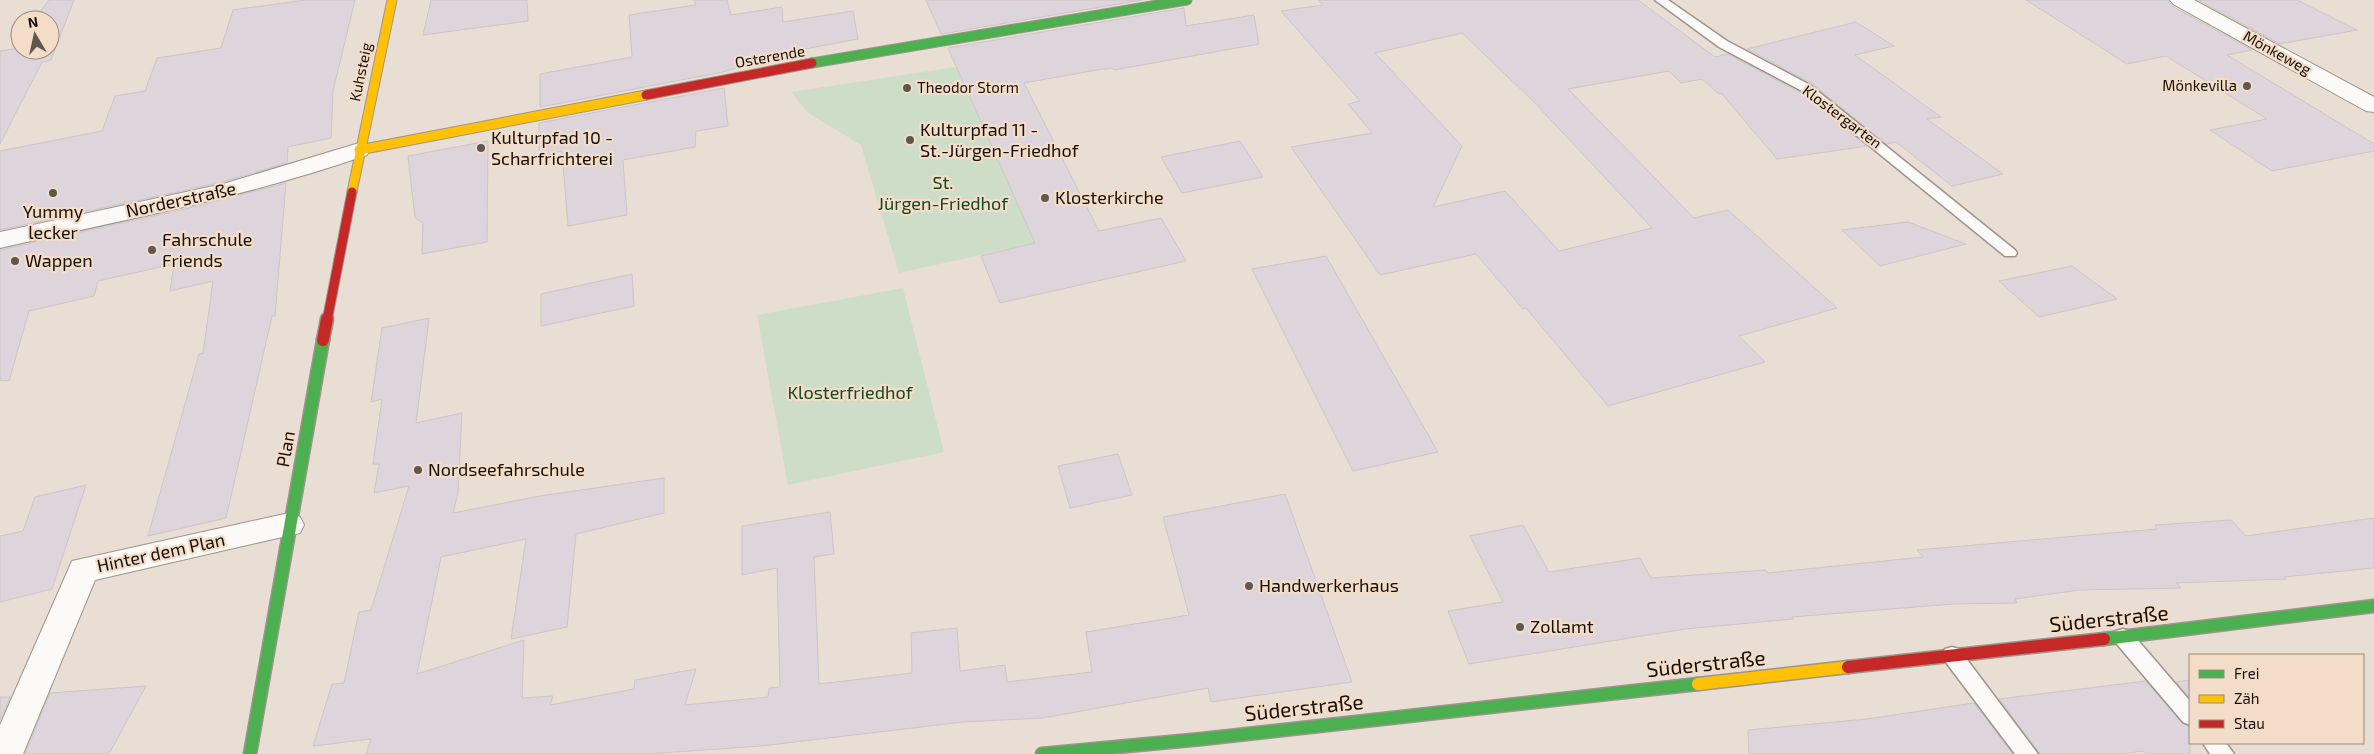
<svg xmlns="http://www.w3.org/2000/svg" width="2374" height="754" viewBox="0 0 2374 754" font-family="'Exo 2',sans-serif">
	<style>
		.green { fill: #ceddc7 }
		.building { fill: #ddd5db; stroke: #cdc6c6; fill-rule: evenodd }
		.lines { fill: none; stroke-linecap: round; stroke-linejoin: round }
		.lane-casing { stroke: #9d948c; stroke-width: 3 }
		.street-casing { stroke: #9d948c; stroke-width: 2 }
		.fast-far1-casing { stroke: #9d948c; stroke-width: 11 }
		.fast-casing { stroke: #9d948c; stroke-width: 15 }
		.slow-far1-casing { stroke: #9d948c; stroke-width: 11 }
		.slow-casing { stroke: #9d948c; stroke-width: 15 }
		.jam-far1-casing { stroke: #9d948c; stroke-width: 11 }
		.jam-casing { stroke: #9d948c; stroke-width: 15 }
		.lane { fill: #fcfaf8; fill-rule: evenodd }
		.street { fill: #fcfaf8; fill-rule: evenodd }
		.fast-far1 { stroke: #4caf50; stroke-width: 9 }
		.fast { stroke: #4caf50; stroke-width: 12 }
		.slow-far1 { stroke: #ffc107; stroke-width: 9 }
		.slow { stroke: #ffc107; stroke-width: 12 }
		.jam-far1 { stroke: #c62828; stroke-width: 9 }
		.jam { stroke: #c62828; stroke-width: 12 }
		.poi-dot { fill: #60574f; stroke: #f3ddc9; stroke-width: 2 }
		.labels { text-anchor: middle; stroke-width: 4.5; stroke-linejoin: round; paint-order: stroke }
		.far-street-label { font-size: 15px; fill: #160f08; stroke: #f3ddc9 }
		.far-poi-label { font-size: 15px; fill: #160f08; stroke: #f3ddc9; text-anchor: end }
		.poi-label { font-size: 18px; fill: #160f08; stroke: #f3ddc9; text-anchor: start }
		.park-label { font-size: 18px; fill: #0f4821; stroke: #f3ddc9 }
		.street-label { font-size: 18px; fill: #160f08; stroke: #f3ddc9 }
		.near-street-label { font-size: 21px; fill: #160f08; stroke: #f3ddc9 }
	</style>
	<rect width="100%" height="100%" fill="#e9ded3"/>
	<!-- green -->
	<g class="green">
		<polygon points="956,67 1035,243 899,273 861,145 808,113 791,92"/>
		<polygon points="903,288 944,452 788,485 757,315"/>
	</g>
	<!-- building -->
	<g class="building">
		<polygon points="49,0 74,0 51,60 42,62 0,144 0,51 13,49 20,40 20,50 50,50 50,20 34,20"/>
		<polygon points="305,0 355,0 333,91 331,138 288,147 287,163 223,182 0,230 0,151 102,131 115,96 145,91 157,58 221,48 233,10"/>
		<polygon points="431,0 527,0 528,21 423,35"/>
		<polygon points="694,0 727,0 731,15 782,7 783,22 853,11 858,39 784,53 723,72 540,107 540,74 632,57 629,15 696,5"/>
		<polygon points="926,0 1142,0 941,34"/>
		<path d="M1318 0H1638L1715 57 1728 54 1801 93 1867 146 1777 159 1722 94H1719L1702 79 1681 83 1669 71 1568 89 1694 218 1728 210 1837 308 1739 336 1765 362 1608 406 1526 308 1523 309 1476 254 1380 275 1291 147 1372 133 1348 104 1360 101 1281 11 1323 5ZM1462 33 1533 101 1652 228 1559 251 1505 191 1433 207 1462 146 1375 53Z"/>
		<polygon points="2026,0 2168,0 2172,6 2252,50 2227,55 2374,144 2374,151 2272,171 2210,130 2267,119 2166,56 2127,64"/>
		<polygon points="2198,0 2297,0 2357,30 2280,44"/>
		<polygon points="1184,8 1186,26 1254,15 1259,44 1114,70 1112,68 1097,70 1024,83 1099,231 1161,218 1186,261 1000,303 981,256 1035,243 948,48"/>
		<polygon points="1856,22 1894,46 1855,55 1941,117 1927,119 2003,174 1952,186 1896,142 1886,144 1811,83 1747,49"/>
		<polygon points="724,88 728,126 696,131 695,147 623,160 627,215 568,226 562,151 539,156 539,123"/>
		<polygon points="488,141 487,242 422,254 423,223 415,218 408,156"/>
		<polygon points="1240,141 1263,177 1182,193 1161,157"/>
		<polygon points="286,183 275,316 272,316 226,518 148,536 199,354 203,353 213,281 170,291 174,264 98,281 94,296 29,311 9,381 0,380 0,250 185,209"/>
		<polygon points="1908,222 1966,244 1880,266 1842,230"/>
		<polygon points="1326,256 1438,452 1353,471 1252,269"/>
		<polygon points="2072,266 2117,299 2039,317 1999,281"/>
		<polygon points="632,274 634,306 541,326 541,294"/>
		<polygon points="429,318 416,423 462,413 458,493 453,513 540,496 664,478 664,513 576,534 567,627 511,639 526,539 441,557 417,674 524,640 522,698 553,696 550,705 634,689 635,680 696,669 685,705 768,697 769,688 780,687 777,568 742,575 742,526 830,512 834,554 814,557 819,684 912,673 911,633 957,628 960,671 1005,665 1007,682 1092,672 1086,632 1189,615 1163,517 1285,494 1352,682 1211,702 1208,688 1043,718 963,722 761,746 647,754 366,754 371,739 313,746 332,684 344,683 359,612 371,610 409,486 374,493 379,464 373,464 382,399 371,402 382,328"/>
		<polygon points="1118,454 1132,495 1070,508 1058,466"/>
		<polygon points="86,485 52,589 0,602 0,536 23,531 35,497"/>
		<polygon points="2374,518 2374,568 2284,577 2286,579 2176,583 2181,588 2079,590 2015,599 2017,603 1953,604 1792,617 1793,619 1685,629 1469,664 1448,611 1503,602 1470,536 1523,525 1549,572 1640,558 1651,578 1766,570 1768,573 1923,557 1917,550 2157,529 2155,525 2231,520 2246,536"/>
		<polygon points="2190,680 2190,698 2176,682"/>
		<polygon points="2146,681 2182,723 2190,727 2190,754 2146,754 2143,751 2122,754 2040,754 1999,699"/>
		<polygon points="146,686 109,754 25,754 50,693"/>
		<polygon points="0,697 10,697 0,720"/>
		<polygon points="1974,703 2013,754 1749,754 1748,730 1867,719"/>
	</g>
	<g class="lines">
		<defs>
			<g id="lane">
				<polygon points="1655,0 1668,0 1727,41 1810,85 2015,250 2017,253 2015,256 2005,256 1802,91 1719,47"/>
				<polygon points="2123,629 2130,631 2190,701 2190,725 2183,722 2116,643 2113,637 2116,631"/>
				<polygon points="1952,647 1959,649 2038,754 2015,754 1945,661 1942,655 1945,649"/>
				<polygon points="2203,743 2226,743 2234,754 2210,754"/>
			</g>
			<g id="street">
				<polygon points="2170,0 2194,0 2374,97 2374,112 2366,111 2173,4"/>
				<path d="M359 143 367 145 370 150 367 155C247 197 123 220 0 248V232L223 184Z"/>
				<polygon points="289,513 300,517 304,525 300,533 95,580 23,754 0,754 0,725 72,561"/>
			</g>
			<polyline id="fast-far1" points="812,63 1187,0"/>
			<g id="fast">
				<polyline points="2104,639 2374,606"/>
				<polyline points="250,754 323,340"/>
				<polyline points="1042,754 1202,739 1698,684"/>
			</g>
			<g id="slow-far1">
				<polyline points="359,150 646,95"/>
				<polyline points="352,192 392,0"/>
			</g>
			<polyline id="slow" points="1698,684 1848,667"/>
			<g id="jam-far1">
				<polyline points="646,95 812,63"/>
				<polyline points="327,321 352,192"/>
			</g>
			<g id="jam">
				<polyline points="323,340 327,319"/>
				<polyline points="1848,667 2104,639"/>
			</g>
		</defs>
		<!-- lane casing -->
		<use href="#lane" class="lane-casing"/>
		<!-- street casing -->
		<use href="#street" class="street-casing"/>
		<!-- fast-far1 casing -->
		<use href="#fast-far1" class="fast-far1-casing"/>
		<!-- fast casing -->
		<use href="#fast" class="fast-casing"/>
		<!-- slow-far1 casing -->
		<use href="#slow-far1" class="slow-far1-casing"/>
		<!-- slow casing -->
		<use href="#slow" class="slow-casing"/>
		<!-- jam-far1 casing -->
		<use href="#jam-far1" class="jam-far1-casing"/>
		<!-- jam casing -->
		<use href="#jam" class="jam-casing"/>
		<!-- lane -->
		<use href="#lane" class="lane"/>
		<!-- street -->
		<use href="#street" class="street"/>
		<!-- fast-far1 -->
		<use href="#fast-far1" class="fast-far1"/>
		<!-- fast -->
		<use href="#fast" class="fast"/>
		<!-- slow-far1 -->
		<use href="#slow-far1" class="slow-far1"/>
		<!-- slow -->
		<use href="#slow" class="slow"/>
		<!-- jam-far1 -->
		<use href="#jam-far1" class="jam-far1"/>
		<!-- jam -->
		<use href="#jam" class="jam"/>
	</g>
	<!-- markers -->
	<g class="poi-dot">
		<circle cx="2247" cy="86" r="5"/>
		<circle cx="907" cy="88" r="5"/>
		<circle cx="910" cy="140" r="5"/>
		<circle cx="481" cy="148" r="5"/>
		<circle cx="53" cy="193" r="5"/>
		<circle cx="1045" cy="198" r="5"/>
		<circle cx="152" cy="250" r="5"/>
		<circle cx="15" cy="261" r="5"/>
		<circle cx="418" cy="470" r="5"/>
		<circle cx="1249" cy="586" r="5"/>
		<circle cx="1520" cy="627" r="5"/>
	</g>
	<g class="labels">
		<!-- far-street labels -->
		<g class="far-street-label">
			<text transform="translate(2277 53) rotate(29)" y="5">Mönkeweg</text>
			<text transform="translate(770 57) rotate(-10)" y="5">Osterende</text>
			<text transform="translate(361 72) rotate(-78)" y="5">Kuhsteig</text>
			<text transform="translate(1842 117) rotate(37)" y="5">Klostergarten</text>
		</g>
		<!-- far-poi labels -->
		<g class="far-poi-label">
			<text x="2237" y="91">Mönkevilla</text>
			<text x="917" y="93" text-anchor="start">Theodor Storm</text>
		</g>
		<!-- poi labels -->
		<g class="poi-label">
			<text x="920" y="136">Kulturpfad 11 -<tspan x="920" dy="21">St.-Jürgen-Friedhof</tspan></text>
			<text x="491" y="144">Kulturpfad 10 -<tspan x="491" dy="21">Scharfrichterei</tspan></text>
			<text x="1055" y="204">Klosterkirche</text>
			<text x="53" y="218" text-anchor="middle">Yummy<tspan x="53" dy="21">lecker</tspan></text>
			<text x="162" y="246">Fahrschule<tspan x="162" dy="21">Friends</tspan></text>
			<text x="25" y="267">Wappen</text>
			<text x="428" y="476">Nordseefahrschule</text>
			<text x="1259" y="592">Handwerkerhaus</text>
			<text x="1530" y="633">Zollamt</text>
		</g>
		<!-- park labels -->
		<g class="park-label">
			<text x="943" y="189">St.<tspan x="943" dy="21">Jürgen-Friedhof</tspan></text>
			<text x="850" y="399">Klosterfriedhof</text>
		</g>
		<!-- street labels -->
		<g class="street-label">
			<text transform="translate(181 200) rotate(-12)" y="6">Norderstraße</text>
			<text transform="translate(286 449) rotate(-80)" y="6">Plan</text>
			<text transform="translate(161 553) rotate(-12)" y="6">Hinter dem Plan</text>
		</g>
		<!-- near-street labels -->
		<g class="near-street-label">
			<text transform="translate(2109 619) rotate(-6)" y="7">Süderstraße</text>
			<text transform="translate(1706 664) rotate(-6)" y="7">Süderstraße</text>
			<text transform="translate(1304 708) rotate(-6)" y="7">Süderstraße</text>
		</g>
	</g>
	<!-- legend -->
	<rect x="2189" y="654" width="175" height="90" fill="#f3ddc9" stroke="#9b8b7c"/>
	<rect x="2199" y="670" width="25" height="8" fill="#4caf50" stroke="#9b8b7c"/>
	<text x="2234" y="679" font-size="15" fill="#160f08">Frei</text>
	<rect x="2199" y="695" width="25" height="8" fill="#ffc107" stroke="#9b8b7c"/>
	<text x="2234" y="704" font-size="15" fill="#160f08">Zäh</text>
	<rect x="2199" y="720" width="25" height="8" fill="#c62828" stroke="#9b8b7c"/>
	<text x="2234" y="729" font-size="15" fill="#160f08">Stau</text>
	<!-- north arrow -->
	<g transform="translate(35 35) rotate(351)"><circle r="24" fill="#f3ddc9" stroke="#9b8b7c"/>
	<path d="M0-4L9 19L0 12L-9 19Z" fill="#60574f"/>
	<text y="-8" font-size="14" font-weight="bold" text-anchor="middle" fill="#160f08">N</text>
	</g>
</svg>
